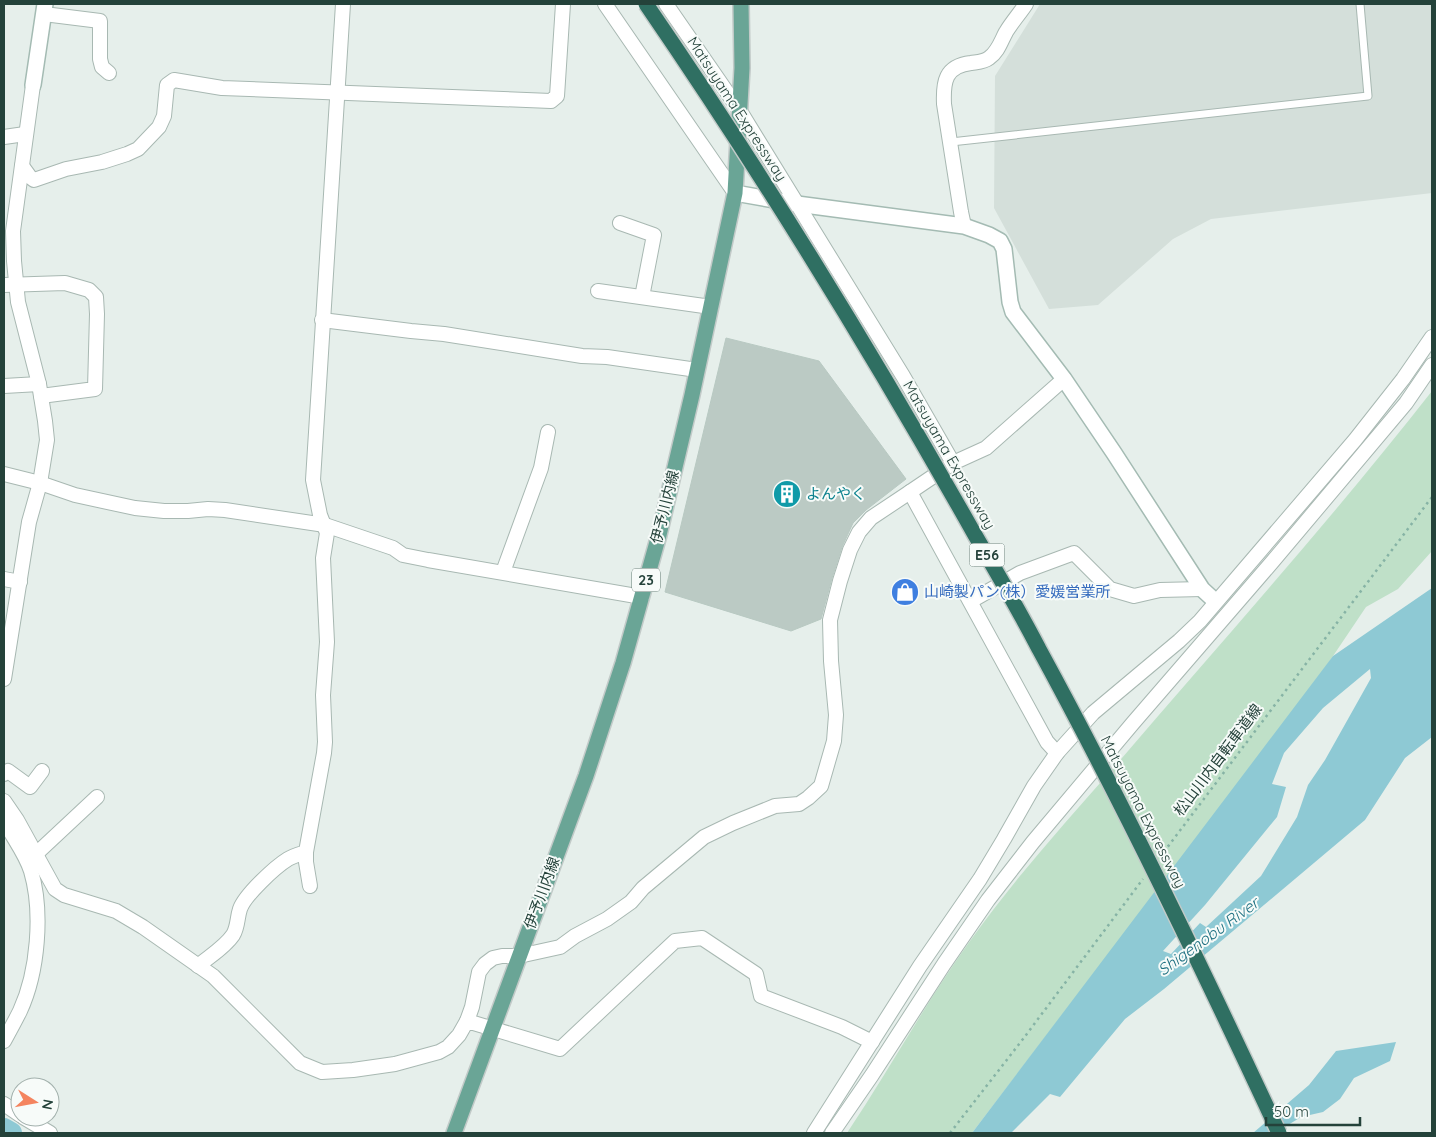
<svg xmlns="http://www.w3.org/2000/svg" width="1436" height="1137" viewBox="0 0 1436 1137" font-family="Quicksand,'Noto Sans JP',sans-serif">
	<style>
		.built { fill: #d4dfda }
		.green { fill: #bfe0c8 }
		.water { fill: #8ec9d4; fill-rule: evenodd }
		.lines { fill: none; stroke-linecap: round; stroke-linejoin: round }
		.river { stroke: #8ec9d4; stroke-width: 22 }
		.building { fill: #bbcac4; stroke: #b8c9c2 }
		.lane-casing { stroke: #a8b8b2; stroke-width: 9 }
		.street-casing { stroke: #a8b8b2; stroke-width: 16 }
		.secondary-casing { stroke: #a4bbb3; stroke-width: 18 }
		.primary-casing { stroke: #c2cac8; stroke-width: 18 }
		.path { stroke: #86b3a5; stroke-width: 2.5; stroke-dasharray: 2.5 4; stroke-linecap: butt }
		.lane { stroke: #fff; stroke-width: 7 }
		.street { stroke: #fff; stroke-width: 14 }
		.secondary { stroke: #fff; stroke-width: 15 }
		.primary { stroke: #6aa596; stroke-width: 15 }
		.highway-bridge-casing { stroke: #c2cac8; stroke-width: 18; stroke-linecap: butt }
		.highway-bridge { stroke: #2f6f62; stroke-width: 15 }
		.labels { text-anchor: middle; stroke-width: 4; stroke-linejoin: round; paint-order: stroke }
		.shield { fill: #f7fbf9; stroke: #637a73; stroke-width: 1 }
		.shield-label { font-size: 14px; font-weight: bold; fill: #24423a }
		.street-label { font-size: 15px; fill: #24423a; stroke: #f7fbf9 }
		.culture-label { font-size: 15px; fill: #0d838f; stroke: #f7fbf9; text-anchor: start }
		.shop-label { font-size: 15px; fill: #366cbe; stroke: #f7fbf9; text-anchor: start }
		.water-label { font-size: 16px; font-style: italic; fill: #1c6f80; stroke: #f7fbf9 }
	</style>
	<rect width="100%" height="100%" fill="#e6efeb"/>
	<!-- built -->
	<polygon class="built" points="1040,4 1432,4 1432,193 1211,219 1173,239 1098,305 1049,309 994,208 995,76"/>
	<!-- green -->
	<path class="green" d="M1432 391V551L1398 589 1366 607 1327 665 1214 816 972 1133H847C889 1070 926 1002 970 941 1014 879 1066 822 1116 765 1222 641 1332 519 1432 391Z"/>
	<!-- water -->
	<g class="water">
		<path d="M1432 588V737L1405 758 1365 820 1164 989 1125 1019 1060 1097 1050 1094 1011 1133H972L1333 656ZM1370 669 1371 678 1325 760 1308 785 1297 817 1261 876 1206 927 1200 923 1171 954 1163 951 1205 905 1277 817 1286 787 1272 784 1284 753 1323 708Z"/>
		<polygon points="1396,1042 1390,1061 1354,1078 1340,1099 1323,1112 1301,1117 1275,1133 1253,1133 1309,1085 1336,1051"/>
	</g>
	<g class="lines">
		<!-- river -->
		<polyline class="river" points="4,1129 11,1133"/>
	</g>
	<!-- building -->
	<polygon class="building" points="726,338 819,361 906,479 866,510 853,523 842,547 832,578 821,619 791,631 665,592"/>
	<g class="lines">
		<defs>
			<polyline id="lane" points="951,142 1368,96 1360,4"/>
			<g id="street">
				<polyline points="605,4 735,193"/>
				<polyline points="666,4 740,111 903,376 953,463"/>
				<polyline points="44,14 100,21 100,59 102,67 109,73"/>
				<polyline points="4,137 25,134"/>
				<polyline points="22,166 30,177 34,180 66,169 102,162 127,154 138,149 159,127 164,116 167,85 174,80 222,88 551,101 557,96 563,4"/>
				<polyline points="620,223 654,235 642,297"/>
				<path d="M964 226 961 212 944 104C943 82 945 66 971 63 977 62 984 62 989 58 998 52 1001 41 1006 32 1012 22 1020 13 1026 4"/>
				<polyline points="4,285 65,283 89,290 96,297 97,314 95,389 41,396"/>
				<polyline points="598,291 711,307"/>
				<polyline points="322,320 411,331 444,334 582,356 607,357 697,370"/>
				<polyline points="4,386 39,384"/>
				<polyline points="4,474 40,483 75,495 135,508 164,511 188,511 208,509 225,510 325,525 393,548 403,555 428,560 642,597"/>
				<polyline points="503,572 541,468 548,432"/>
				<polyline points="4,579 20,582"/>
				<polyline points="971,601 1020,573 1074,553 1110,589 1134,596 1160,590 1202,589"/>
				<polyline points="4,679 29,522 40,483 47,440 45,421 39,384 18,302 14,261 13,231 33,85"/>
				<polyline points="1057,753 1047,742 910,492 953,463 986,448 1064,379"/>
				<polyline points="4,774 8,771 30,787 42,771"/>
				<polyline points="4,801 17,820 55,889 64,895 116,911 143,927 213,976 300,1063 322,1072 353,1070 395,1064 439,1052 448,1047 459,1035 467,1021 560,1049 675,941 702,938 756,974 761,996 842,1027 872,1042"/>
				<path d="M4 820C12 837 25 852 31 871 43 912 38 972 20 1011 15 1021 9 1032 4 1041"/>
				<polyline points="306,852 306,862 310,886"/>
				<polyline points="36,854 97,797"/>
				<path d="M198 966C210 956 225 947 233 935 238 927 237 918 240 909 245 895 275 867 288 859 293 856 300 854 306 852L324 753 325 742 323 695 327 642 323 558 327 533 320 515 313 480 343 4"/>
				<polyline points="467,1021 472,1007 479,972 485,964 493,958 502,956 519,956 560,947 575,936 607,919 631,902 643,888 704,837 733,823 775,806 799,804 808,798 821,786 834,741 836,715 831,661 830,620 840,581 850,550 859,532 871,518 910,492"/>
				<polyline points="4,1104 20,1115"/>
				<polyline points="23,1117 50,1133"/>
				<polyline points="814,1133 920,966 980,879 1004,839 1034,786 1057,753 1093,713 1179,641 1200,621 1355,440 1403,379 1432,337"/>
				<polyline points="832,1133 872,1075 944,964 988,900 1033,842 1133,723 1273,561 1406,403 1432,365"/>
			</g>
			<g id="secondary">
				<polyline points="33,85 45,4"/>
				<polyline points="735,193 797,204 964,226 989,235 1000,241 1004,249 1010,302 1013,312 1064,379 1114,453 1202,589 1215,601"/>
			</g>
			<polyline id="primary" points="454,1133 586,776 623,663 659,535 692,395 735,193 742,68 741,4"/>
		</defs>
		<!-- lane casing -->
		<use href="#lane" class="lane-casing"/>
		<!-- street casing -->
		<use href="#street" class="street-casing"/>
		<!-- secondary casing -->
		<use href="#secondary" class="secondary-casing"/>
		<!-- primary casing -->
		<use href="#primary" class="primary-casing"/>
		<!-- path -->
		<g class="path">
			<polyline points="1160,857 1432,497"/>
			<polyline points="950,1133 1023,1039 1143,879"/>
		</g>
		<!-- lane -->
		<use href="#lane" class="lane"/>
		<!-- street -->
		<use href="#street" class="street"/>
		<!-- secondary -->
		<use href="#secondary" class="secondary"/>
		<!-- primary -->
		<use href="#primary" class="primary"/>
		<defs>
			<path id="highway-bridge" d="M646 4C764 176 873 354 975 535 997 573 1019 610 1039 649 1125 807 1203 970 1279 1133"/>
		</defs>
		<!-- highway-bridge casing -->
		<use href="#highway-bridge" class="highway-bridge-casing"/>
		<!-- highway-bridge -->
		<use href="#highway-bridge" class="highway-bridge"/>
	</g>
	<!-- icons -->
	<defs>
		<symbol id="building-disc" viewBox="-11 -11 22 22"><circle r="9.5" fill="#0f9aa8" stroke="#f7fbf9"/><path d="M-4-6H4V6H1V3H-1V6H-4ZM-2.5-4.3h1.7v1.8h-1.7ZM.8-4.3h1.7v1.8H.8ZM-2.5-1h1.7V.8h-1.7ZM.8-1h1.7V.8H.8Z" fill="#fff"/></symbol>
		<symbol id="shop-disc" viewBox="-11 -11 22 22"><circle r="9.5" fill="#3f7fe0" stroke="#f7fbf9"/><path d="M-5-2.5h2.3a2.7 3.5 0 0 1 5.4 0H5L5.5 6h-11ZM-1.5-2.5h3a1.5 2.3 0 0 0-3 0Z" fill="#fff"/></symbol>
	</defs>
	<g fill-rule="evenodd">
		<use href="#building-disc" x="771" y="478" width="32" height="32"/>
		<use href="#shop-disc" x="889" y="576" width="32" height="32"/>
	</g>
	<g class="labels">
		<!-- shield labels -->
		<g class="shield">
			<rect x="969.5" y="543.5" width="35" height="23" rx="4"/>
			<rect x="632" y="568.5" width="28" height="23" rx="4"/>
		</g>
		<g class="shield-label">
			<text x="987" y="560">E56</text>
			<text x="646" y="585">23</text>
		</g>
		<!-- street labels -->
		<g class="street-label">
			<text transform="translate(737 109) rotate(57)" y="5">Matsuyama Expressway</text>
			<text transform="translate(949 455) rotate(60)" y="5">Matsuyama Expressway</text>
			<text transform="translate(665 507) rotate(-76)" y="5">伊予川内線</text>
			<text transform="translate(1218 760) rotate(-53)" y="5">松山川内自転車道線</text>
			<text transform="translate(1143 812) rotate(63)" y="5">Matsuyama Expressway</text>
			<text transform="translate(542 893) rotate(-70)" y="5">伊予川内線</text>
		</g>
		<!-- culture labels -->
		<g class="culture-label">
			<text x="806" y="499">よんやく</text>
		</g>
		<!-- shop labels -->
		<g class="shop-label">
			<text x="924" y="597">山崎製パン(株）愛媛営業所</text>
		</g>
		<!-- water labels -->
		<g class="water-label">
			<text transform="translate(1208 936) rotate(-36)" y="6">Shigenobu River</text>
		</g>
	</g>
	<!-- border -->
	<rect width="1436" height="1137" fill="none" stroke="#24423a" stroke-width="10"/>
	<!-- north arrow -->
	<g transform="translate(35 1102) rotate(101)"><circle r="24" fill="#f7fbf9" stroke="#a3b1ad"/>
	<path d="M0-4L9 19L0 12L-9 19Z" fill="#f4845f"/>
	<text y="-8" font-size="14" font-weight="bold" text-anchor="middle" fill="#24423a">N</text>
	</g>
	<!-- scale -->
	<path d="M1266 1117v8h94v-8" fill="none" stroke="#24423a" stroke-width="2.5"/>
	<text x="1274" y="1117" font-size="15" fill="#24423a" stroke="#f7fbf9" stroke-width="4" paint-order="stroke">50 m</text>
</svg>
